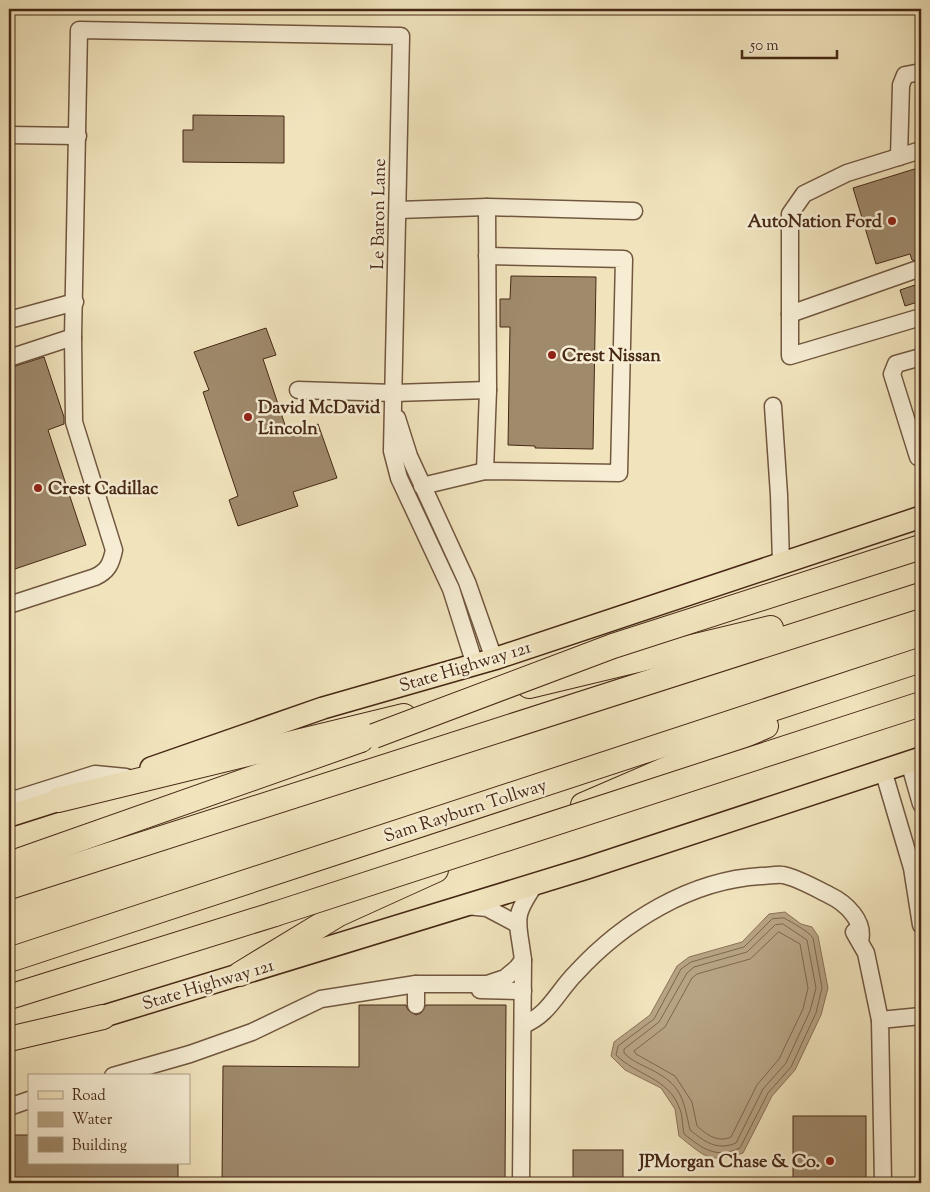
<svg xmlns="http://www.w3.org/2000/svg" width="930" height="1192" viewBox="0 0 930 1192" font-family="'Sorts Mill Goudy',serif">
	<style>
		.water { fill: #b7a484; stroke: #8a7258 }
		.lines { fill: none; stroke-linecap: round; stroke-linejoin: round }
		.shore { stroke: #7e664c; stroke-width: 1 }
		.building { fill: #9f8a6c; stroke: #462815 }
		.minor-casing { stroke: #71573f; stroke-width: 19 }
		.major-casing { stroke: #462815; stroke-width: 24 }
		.highway-casing { stroke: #462815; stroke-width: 26 }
		.minor { stroke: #f6edd4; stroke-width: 16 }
		.major { stroke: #f1e4bd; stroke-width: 21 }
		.highway { stroke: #f1e4bd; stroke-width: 24 }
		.highway-bridge-casing { stroke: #462815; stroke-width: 26; stroke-linecap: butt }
		.highway-bridge { stroke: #f1e4bd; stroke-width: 24 }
		.poi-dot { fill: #8f2418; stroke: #f6edd4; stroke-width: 2 }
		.labels { text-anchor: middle; stroke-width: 5; stroke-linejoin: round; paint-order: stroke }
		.street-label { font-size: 18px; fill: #462815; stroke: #f6edd4 }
		.poi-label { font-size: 18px; font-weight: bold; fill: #462815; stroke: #f6edd4; text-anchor: start }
	</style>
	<rect width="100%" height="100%" fill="#f1e4bd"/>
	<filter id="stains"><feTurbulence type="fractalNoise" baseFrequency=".004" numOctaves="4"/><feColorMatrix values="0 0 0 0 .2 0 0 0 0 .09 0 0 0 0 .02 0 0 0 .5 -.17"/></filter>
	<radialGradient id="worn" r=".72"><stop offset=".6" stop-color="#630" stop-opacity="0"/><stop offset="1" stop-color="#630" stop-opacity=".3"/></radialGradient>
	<!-- water -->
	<path class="water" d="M785 912 801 924 812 927 818 936 828 988 821 1015 795 1070 772 1096 743 1153C710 1164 705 1157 679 1136L675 1109 661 1088 625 1070 611 1056 614 1042 650 1015 677 966 689 957 742 942 769 914Z"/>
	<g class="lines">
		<!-- shore -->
		<g class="shore">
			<path d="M784 918C793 923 808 931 813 938L822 988 816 1013 791 1067 768 1093 740 1148C716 1159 703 1149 684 1134 682 1125 683 1115 679 1107 668 1078 636 1075 616 1055L618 1046 654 1019 681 969 691 962 744 947 772 919Z"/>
			<path d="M783 924 807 940 816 988 810 1011 786 1063 763 1089 736 1143C717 1151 705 1142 690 1130 683 1098 682 1085 650 1069 640 1064 632 1061 624 1053V1049L659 1022 687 973 694 967 747 952 775 925Z"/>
			<path d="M779 932 800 944 808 988 803 1009 779 1059 757 1085 731 1137C718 1143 707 1135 697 1126L692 1102 675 1076 636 1054 634 1051 665 1027 692 978 697 974 750 959Z"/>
		</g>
	</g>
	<!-- building -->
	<g class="building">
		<polygon points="193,115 284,116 284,163 183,162 183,130 193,130"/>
		<polygon points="921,167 921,262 912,260 910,254 876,264 853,188"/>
		<polygon points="511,276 596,277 593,449 535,448 535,446 508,445 510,327 500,327 500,299 510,299"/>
		<polygon points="921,283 921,301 905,306 900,290"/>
		<polygon points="266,328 276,355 263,359 288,434 318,424 337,478 293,492 298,506 238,526 229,500 238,496 203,392 209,390 194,352"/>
		<polygon points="44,357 64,417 64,424 48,430 86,545 9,571 9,368"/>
		<polygon points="359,1005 406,1005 408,1010 416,1015 421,1013 426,1005 506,1005 505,1183 222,1183 223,1066 359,1067"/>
		<rect x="793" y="1116" width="73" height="67"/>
		<polygon points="9,1135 29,1135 29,1163 178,1163 178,1183 9,1183"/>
		<rect x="573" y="1150" width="50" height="33"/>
	</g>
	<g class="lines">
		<defs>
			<g id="minor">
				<polyline points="9,135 78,136"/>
				<polyline points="921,150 847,173 804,194 790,214 790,356 921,317"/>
				<polyline points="899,157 901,85 905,75 921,72"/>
				<polyline points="398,210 487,207 634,211"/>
				<polyline points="790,314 915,270"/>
				<polyline points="9,320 75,302"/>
				<polyline points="921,357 896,364 892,374 918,457 921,458"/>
				<polyline points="9,358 73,337 79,30 401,36 392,451 399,478 451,589 475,665"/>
				<polyline points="298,390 394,393 488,390"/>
				<polyline points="773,406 779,495 781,563"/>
				<polyline points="397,418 409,456 467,582 494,659"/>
				<polyline points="485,471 488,390 487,207"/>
				<polyline points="422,486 485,471 619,473 624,259 487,256"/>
				<path d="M9 605 95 577C108 571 111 564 114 550L74 422 73 337"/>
				<polyline points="909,762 921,804"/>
				<polyline points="883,770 912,868 921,925"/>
				<polyline points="9,797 16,799 95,774 126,777"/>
				<polyline points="466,906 487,908 517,924"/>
				<polyline points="854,932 866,953 880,1020"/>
				<polyline points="416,984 416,1005"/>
				<polyline points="480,990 523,991"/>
				<path d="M523 1025C549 1015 557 992 576 973 623 922 690 880 761 876 768 876 777 874 783 875 798 878 815 888 829 895 846 903 865 921 860 941"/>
				<polyline points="113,1076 190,1054 252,1032 321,999 416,984 487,984 505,978 517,968 523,960"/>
				<polyline points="9,1107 29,1100"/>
				<path d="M521 1183 523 960C518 919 511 919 536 883"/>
				<polyline points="883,1183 880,1020 921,1016"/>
			</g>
			<g id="major">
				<polyline points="151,768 323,708 494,659 921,517"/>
				<polyline points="9,816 75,795"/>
				<polyline points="88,1021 587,868 921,758"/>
			</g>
			<g id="highway">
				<polyline points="529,686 771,628"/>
				<polyline points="58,800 404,716"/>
				<polyline points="583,805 766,726"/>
				<polyline points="9,864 361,740"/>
				<polyline points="9,887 921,595"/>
				<polyline points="9,960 921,660"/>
				<polyline points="240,974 339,914 436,870"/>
				<polyline points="9,997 275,914"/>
				<polyline points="9,1039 103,1017"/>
			</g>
		</defs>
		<!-- minor casing -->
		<use href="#minor" class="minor-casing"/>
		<!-- major casing -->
		<use href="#major" class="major-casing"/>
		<!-- highway casing -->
		<use href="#highway" class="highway-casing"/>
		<!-- minor -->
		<use href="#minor" class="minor"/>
		<!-- major -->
		<use href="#major" class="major"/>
		<!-- highway -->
		<use href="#highway" class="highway"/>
		<defs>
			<g id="highway-bridge">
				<polyline points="374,736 613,646 921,547"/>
				<polyline points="275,914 921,704"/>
			</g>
		</defs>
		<!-- highway-bridge casing -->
		<use href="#highway-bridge" class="highway-bridge-casing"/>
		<!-- highway-bridge -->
		<use href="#highway-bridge" class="highway-bridge"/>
	</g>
	<!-- markers -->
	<g class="poi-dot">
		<circle cx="892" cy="221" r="5"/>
		<circle cx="552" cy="355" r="5"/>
		<circle cx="248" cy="417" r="5"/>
		<circle cx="38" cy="488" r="5"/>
		<circle cx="830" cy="1161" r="5"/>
	</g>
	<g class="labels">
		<!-- street labels -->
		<g class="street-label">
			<text transform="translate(378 214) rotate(-89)" y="6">Le Baron Lane</text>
			<text transform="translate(465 666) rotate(-17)" y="6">State Highway 121</text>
			<text transform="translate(465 810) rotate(-18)" y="6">Sam Rayburn Tollway</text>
			<text transform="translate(208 984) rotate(-17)" y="6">State Highway 121</text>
		</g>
		<!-- poi labels -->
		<g class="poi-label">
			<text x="882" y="227" text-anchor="end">AutoNation Ford</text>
			<text x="562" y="361">Crest Nissan</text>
			<text x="258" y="413">David McDavid<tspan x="258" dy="21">Lincoln</tspan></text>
			<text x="48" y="494">Crest Cadillac</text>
			<text x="820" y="1167" text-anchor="end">JPMorgan Chase &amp; Co.</text>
		</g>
	</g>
	<!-- margin -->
	<rect width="930" height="1192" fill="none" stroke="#f1e4bd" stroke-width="30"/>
	<rect x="10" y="10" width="910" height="1172" fill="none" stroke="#462815" stroke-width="2.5"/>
	<rect x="15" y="15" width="900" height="1162" fill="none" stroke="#462815"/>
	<!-- legend -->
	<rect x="28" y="1074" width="162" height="90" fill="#f6edd4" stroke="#b09e88"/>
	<rect x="38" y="1091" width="25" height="8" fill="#f1e4bd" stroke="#b09e88"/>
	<text x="72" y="1100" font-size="15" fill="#462815">Road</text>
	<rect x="38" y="1112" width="25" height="15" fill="#b7a484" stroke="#b09e88"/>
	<text x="72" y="1124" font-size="15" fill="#462815">Water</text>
	<rect x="38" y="1137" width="25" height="15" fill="#9f8a6c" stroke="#b09e88"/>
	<text x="72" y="1150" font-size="15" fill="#462815">Building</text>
	<!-- scale -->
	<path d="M742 50v8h95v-8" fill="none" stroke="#462815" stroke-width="2.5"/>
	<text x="750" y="50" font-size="15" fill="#462815" stroke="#f6edd4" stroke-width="4" paint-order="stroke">50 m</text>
	<rect width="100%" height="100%" filter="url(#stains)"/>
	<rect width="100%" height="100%" fill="url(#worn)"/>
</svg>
